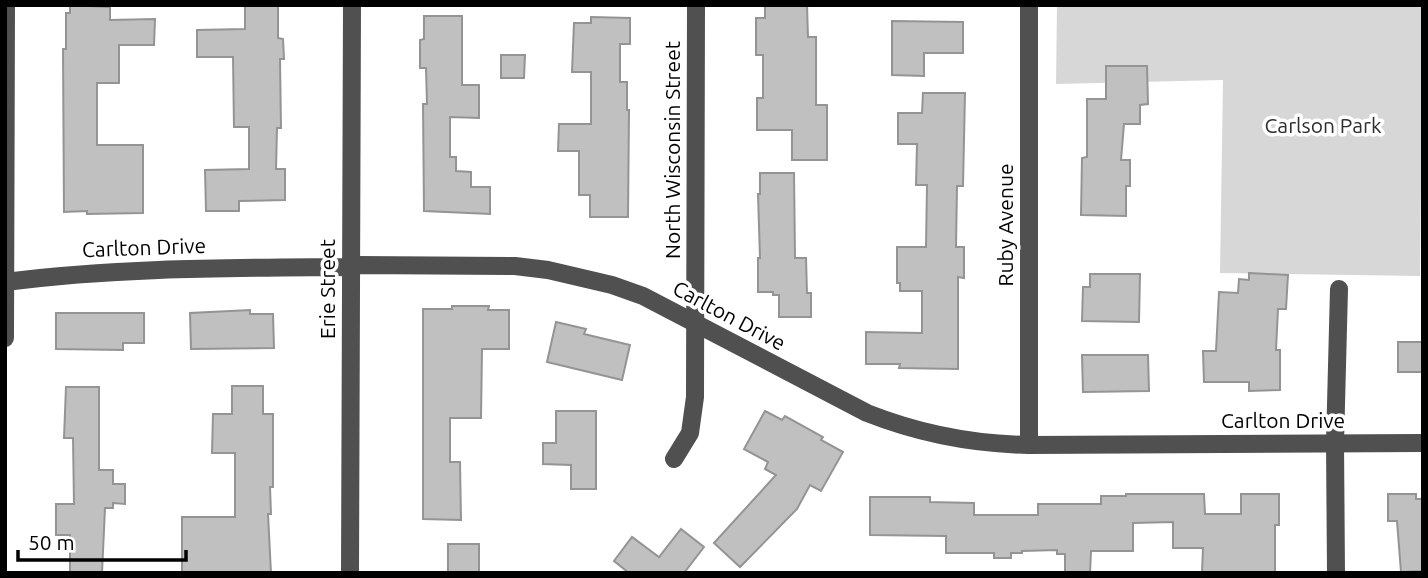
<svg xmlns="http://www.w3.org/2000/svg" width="1428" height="578" viewBox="0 0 1428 578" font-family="Ubuntu,sans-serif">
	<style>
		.green { fill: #d7d7d7 }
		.building { fill: #c0c0c0; stroke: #949494; stroke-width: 2 }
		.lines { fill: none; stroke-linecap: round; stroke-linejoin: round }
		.minor { stroke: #505050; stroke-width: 18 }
		.labels { text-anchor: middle; stroke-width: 7; stroke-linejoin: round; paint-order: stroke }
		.park-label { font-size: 21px; fill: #2e2e2e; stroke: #fff }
		.street-label { font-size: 21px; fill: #000; stroke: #fff }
	</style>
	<rect width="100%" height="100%" fill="#fff"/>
	<!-- green -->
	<polygon class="green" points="1057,5 1423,5 1420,276 1220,273 1223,80 1056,84"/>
	<!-- building -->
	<g class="building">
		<polygon points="70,5 110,7 110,20 155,19 154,45 119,45 119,83 97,83 97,145 143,145 143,213 87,214 87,211 64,212 63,49 66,49 66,13 70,13"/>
		<polygon points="245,5 278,5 278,38 283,39 284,59 280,59 281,128 277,128 276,169 285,169 285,200 239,201 239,211 206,211 205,170 249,169 249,127 234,127 233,57 197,57 197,30 245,29"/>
		<polygon points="765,5 807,5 808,37 816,37 816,105 827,105 827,160 792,160 792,130 757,130 757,98 763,98 763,55 756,55 756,18 765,18"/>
		<polygon points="424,16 462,16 462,85 479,85 479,118 450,117 450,157 456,157 456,171 471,172 471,187 490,187 490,214 424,211 423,104 427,104 426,68 420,68 420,40 424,39"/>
		<polygon points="591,17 630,18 630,44 620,44 620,82 627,82 627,110 629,110 628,217 590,217 590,195 579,195 579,151 558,151 559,124 591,124 591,72 572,72 574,23 591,23"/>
		<polygon points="892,21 963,22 963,53 924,53 924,76 892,75"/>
		<polygon points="501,55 525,55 524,78 501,78"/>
		<polygon points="1106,66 1147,66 1148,104 1140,105 1140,124 1124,124 1121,160 1130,160 1130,186 1126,186 1126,216 1081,215 1082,158 1087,157 1087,99 1106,99"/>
		<polygon points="923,93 965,93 963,186 957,186 956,247 964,247 964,278 958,277 958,369 899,368 900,364 866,364 866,332 922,333 922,291 900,291 900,283 897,283 897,247 926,247 927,185 916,185 917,144 898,144 898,113 922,113"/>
		<polygon points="760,173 794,173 795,258 806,258 807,293 811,293 811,317 779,317 779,295 773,295 773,292 758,292 758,258 760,258 758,194 760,194"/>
		<polygon points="1249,273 1288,275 1286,309 1278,309 1276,350 1280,350 1280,390 1249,391 1249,382 1204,382 1203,351 1216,351 1219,292 1238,293 1239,279 1249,280"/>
		<polygon points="1090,274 1140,274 1139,322 1082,321 1083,287 1090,287"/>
		<polygon points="452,306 489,306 488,310 509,310 509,349 482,349 481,418 450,418 450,462 460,462 461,520 423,519 423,309 452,309"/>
		<polygon points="250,310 250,314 273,314 274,348 191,349 190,313"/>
		<polygon points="56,313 144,313 144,343 123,343 123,350 56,349"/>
		<polygon points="556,322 586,329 584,334 630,345 622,380 547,362"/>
		<rect x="1398" y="342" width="25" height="30"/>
		<polygon points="1082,355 1148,355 1149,391 1083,392"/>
		<polygon points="232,386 263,386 263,414 273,414 273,487 270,487 271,514 268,514 271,573 182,573 182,517 235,517 235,453 212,453 213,414 232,414"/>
		<polygon points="66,387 99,387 99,470 113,470 113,484 125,484 125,504 113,503 113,508 105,508 102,573 70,573 70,535 56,535 56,504 74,504 73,438 64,438"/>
		<polygon points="556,411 596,411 596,489 571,489 571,465 543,464 543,443 556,443"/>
		<polygon points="765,411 782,420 785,416 823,437 821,440 843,452 821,491 810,485 797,509 740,567 714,543 776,475 765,469 768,462 744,449"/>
		<polygon points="1126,494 1204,494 1205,514 1241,514 1241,494 1279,494 1279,525 1275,525 1275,573 1202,573 1203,548 1173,548 1173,522 1133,523 1133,551 1091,551 1090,573 1065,573 1065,554 1057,554 1057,550 1022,551 1022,553 1011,553 1011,558 994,558 994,553 946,553 946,536 870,535 870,497 930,497 930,502 974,503 974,515 1038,515 1038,504 1101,504 1101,496 1126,496"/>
		<polygon points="1388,494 1416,494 1416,499 1423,499 1423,571 1401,572 1397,521 1388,521"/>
		<polygon points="681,529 704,547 684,573 629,573 614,561 632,537 659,557"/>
		<rect x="448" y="544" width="31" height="29"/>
	</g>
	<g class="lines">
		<!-- minor -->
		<g class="minor">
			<path d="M5 282C120 267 235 268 351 267L356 265 515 266 548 270 612 285 643 296 867 413C920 434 972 444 1029 445L1423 443"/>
			<polyline points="5,338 6,5"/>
			<polyline points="1029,445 1029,5"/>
			<polyline points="674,459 690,433 695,397 696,5"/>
			<polyline points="350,573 352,5"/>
			<polyline points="1336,573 1335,443 1339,289"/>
		</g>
	</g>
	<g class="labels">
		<!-- park labels -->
		<g class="park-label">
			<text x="1323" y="133">Carlson Park</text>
		</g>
		<!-- street labels -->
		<g class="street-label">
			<text transform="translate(673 150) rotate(-90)" y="7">North Wisconsin Street</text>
			<text transform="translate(1006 225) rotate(-90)" y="7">Ruby Avenue</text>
			<text transform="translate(144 248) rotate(-2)" y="7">Carlton Drive</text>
			<text transform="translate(328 289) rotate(-90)" y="7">Erie Street</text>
			<text transform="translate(729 316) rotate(28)" y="7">Carlton Drive</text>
			<text x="1283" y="428">Carlton Drive</text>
		</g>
	</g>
	<!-- border -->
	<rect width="1428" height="578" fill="none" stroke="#000000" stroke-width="14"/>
	<!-- scale -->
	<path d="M18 550v10h168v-10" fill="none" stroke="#000000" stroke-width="3.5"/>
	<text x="28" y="550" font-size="21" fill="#000000" stroke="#ffffff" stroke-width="5" paint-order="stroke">50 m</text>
</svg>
